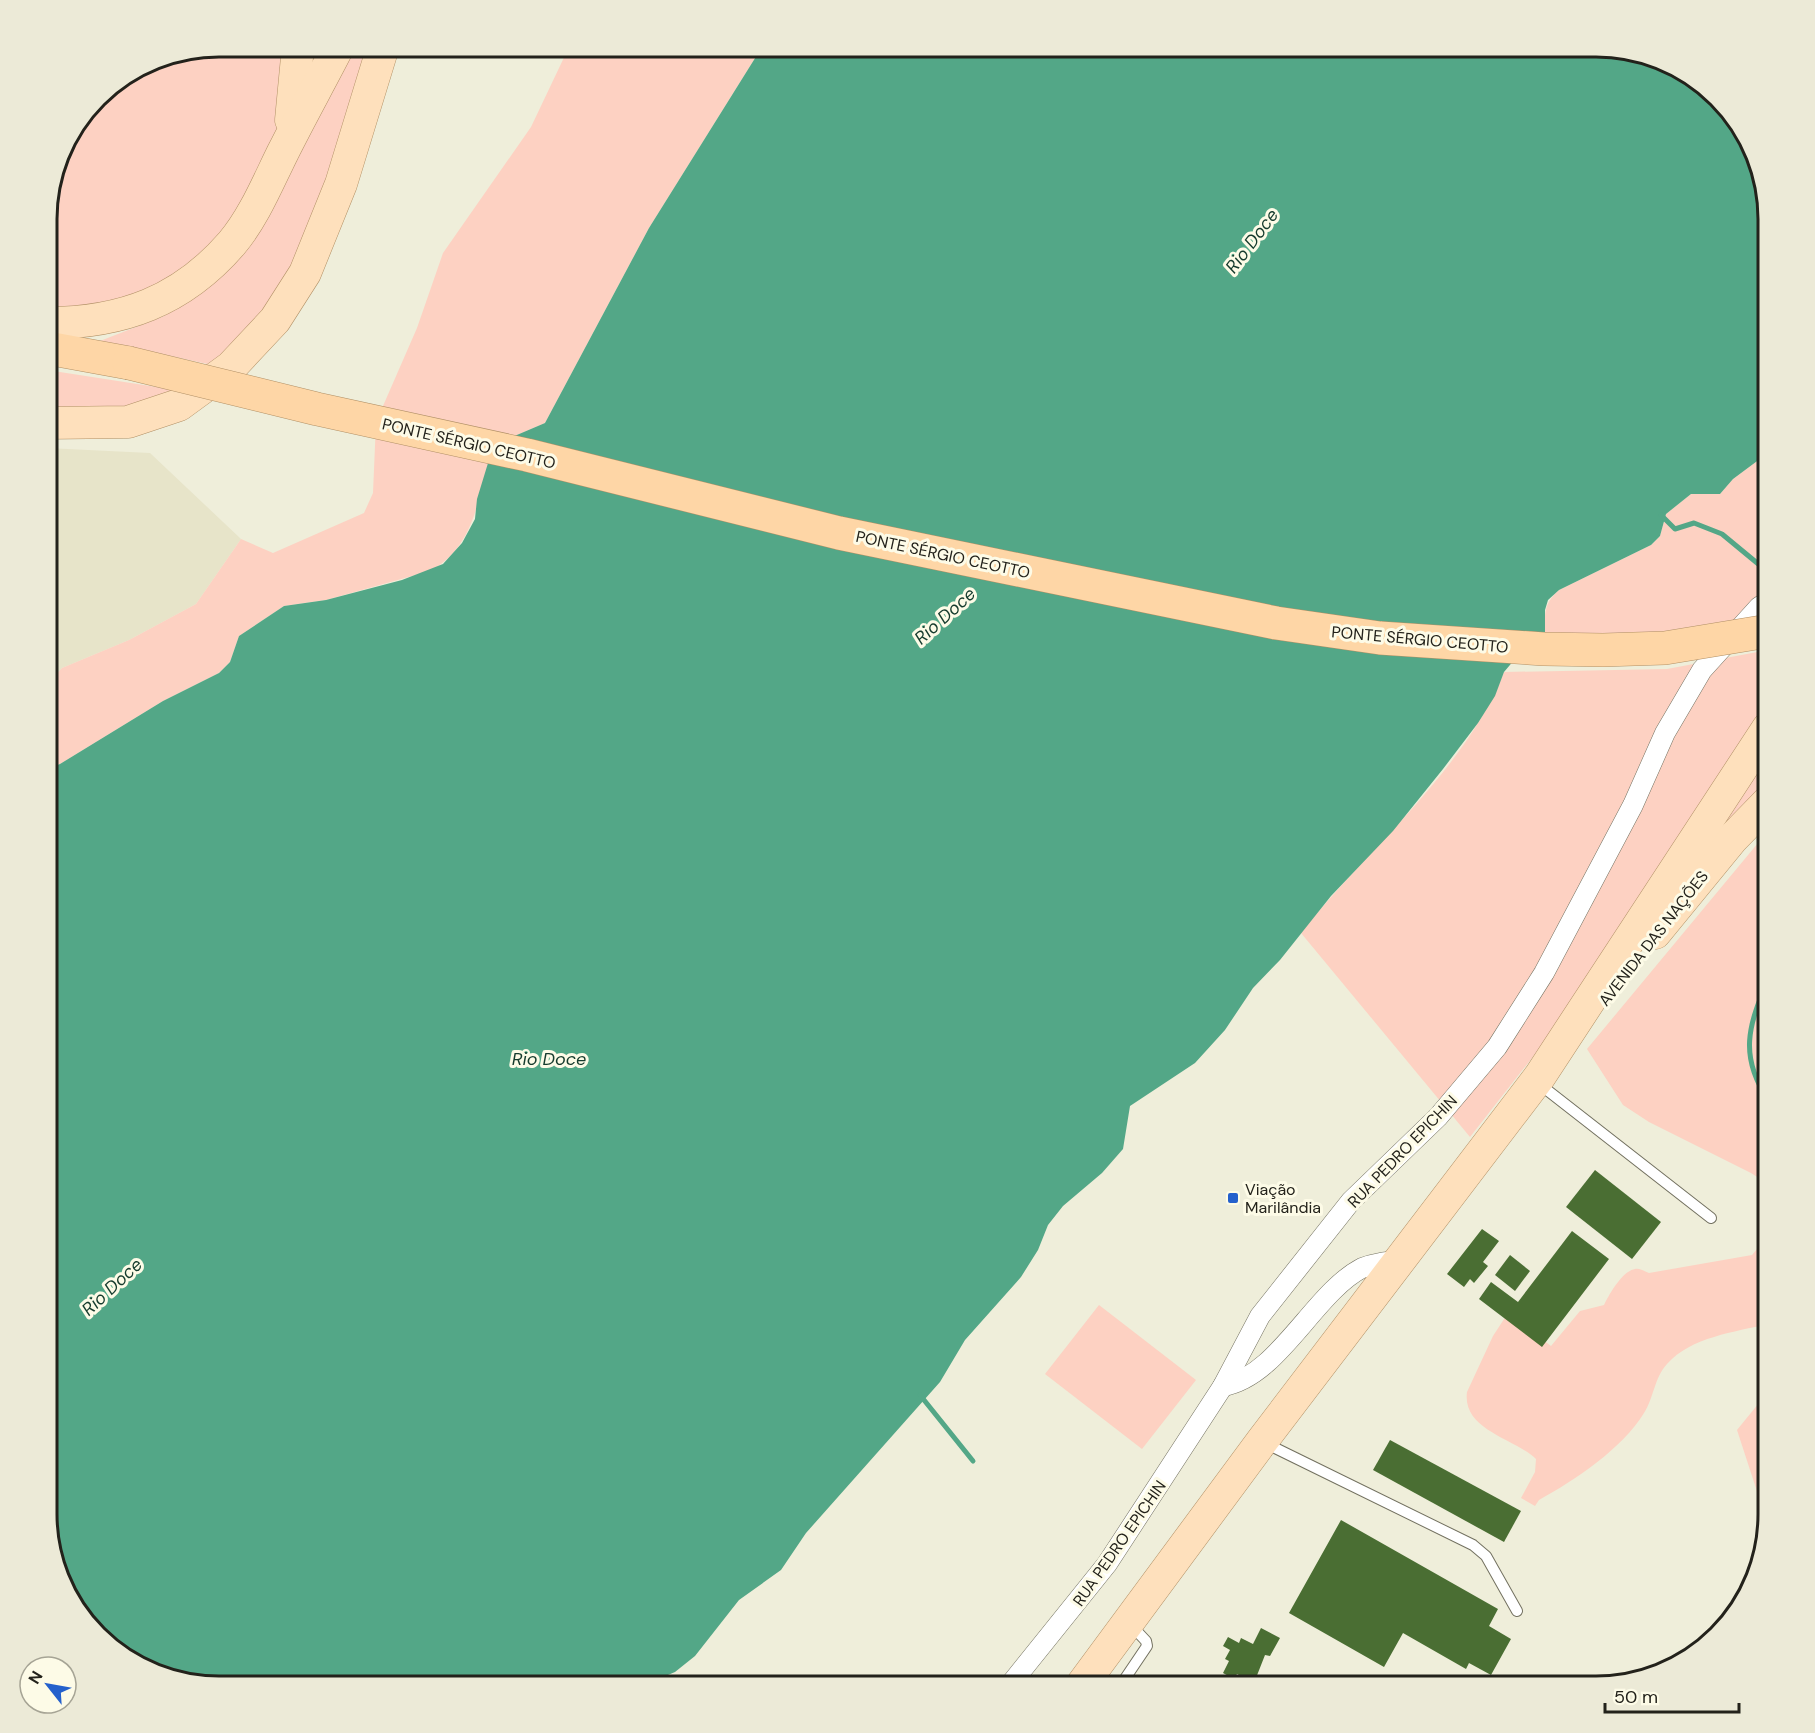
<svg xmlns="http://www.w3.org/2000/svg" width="1815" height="1733" viewBox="0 0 1815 1733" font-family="'DM Sans',sans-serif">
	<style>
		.built { fill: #e7e4c9 }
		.green { fill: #fdd1c2 }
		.water { fill: #53a787 }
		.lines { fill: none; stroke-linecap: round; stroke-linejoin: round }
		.stream { stroke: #53a787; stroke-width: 5 }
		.building { fill: #4a6e33 }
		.service-casing { stroke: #737160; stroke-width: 12 }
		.minor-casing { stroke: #737160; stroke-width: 21 }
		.primary-casing { stroke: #b19066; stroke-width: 33 }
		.trunk-casing { stroke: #b19066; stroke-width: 34 }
		.service { stroke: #fff; stroke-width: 10 }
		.minor { stroke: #fff; stroke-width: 20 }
		.primary { stroke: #fee0bc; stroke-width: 32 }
		.trunk { stroke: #fed6a6; stroke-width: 33 }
		.trunk-bridge-casing { stroke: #b19066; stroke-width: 34; stroke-linecap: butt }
		.trunk-bridge { stroke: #fed6a6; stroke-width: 33 }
		.poi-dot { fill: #2460cc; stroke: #fdfbe7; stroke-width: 2 }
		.labels { text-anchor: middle; stroke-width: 6; stroke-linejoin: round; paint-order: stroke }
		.street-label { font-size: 16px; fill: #23221b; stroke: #fdfbe7 }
		.poi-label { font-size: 16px; fill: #23221b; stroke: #fdfbe7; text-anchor: start }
		.water-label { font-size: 18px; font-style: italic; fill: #153b2d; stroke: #fdfbe7 }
		.rim { fill: none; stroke: #23221b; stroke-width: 3 }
	</style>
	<rect width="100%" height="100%" fill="#efeeda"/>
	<!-- built -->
	<polygon class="built" points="47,448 150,453 241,539 196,604 129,640 62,668 47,684"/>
	<!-- green -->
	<g class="green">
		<polygon points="219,47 291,47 290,102 238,226 158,296 47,317 47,207 64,143 105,90 153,59"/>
		<polygon points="346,47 367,47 308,238 268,318 217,366 100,341 164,316 214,277"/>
		<path d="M569 47H762L649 228 545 423 496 444 492 450C478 496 476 546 430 571L326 600 284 606 239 636 230 662 219 673 163 701 60 764 47 769V684L62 668 129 640 196 604 241 539 273 553 364 513 373 493 376 422 417 328 443 253 531 127Z"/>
		<polygon points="47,370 176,390 147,408 47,417"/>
		<path d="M1768 453V617L1674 632 1545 638C1545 616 1542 605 1559 590L1651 545 1660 536 1666 514 1691 494H1720L1733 479Z"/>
		<path d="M1768 650V698L1705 806 1561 1021 1470 1137 1301 933C1366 850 1465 771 1504 672L1667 669Z"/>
		<polygon points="1768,747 1768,786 1689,868"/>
		<polygon points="1768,831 1768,990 1759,996 1759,1056 1768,1079 1768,1192 1765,1182 1751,1173 1649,1122 1623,1105 1587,1049"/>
		<path d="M1768 1222V1324C1735 1332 1691 1337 1667 1364 1654 1378 1654 1398 1644 1413 1622 1449 1575 1480 1539 1500L1535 1506 1521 1498 1535 1472 1536 1459C1514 1438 1462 1430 1467 1392L1493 1336 1508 1313 1551 1346 1580 1311 1604 1305C1609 1295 1622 1271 1635 1269 1639 1268 1644 1271 1649 1273L1752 1255 1762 1243Z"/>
		<polygon points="1099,1305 1196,1380 1142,1449 1045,1374"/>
		<polygon points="1759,1403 1768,1410 1767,1522 1737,1430"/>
	</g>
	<!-- water -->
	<polygon class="water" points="762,47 1607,47 1672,64 1718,97 1755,153 1768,208 1768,453 1733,479 1720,494 1691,494 1666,514 1660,536 1651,545 1559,590 1548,600 1545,610 1545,638 1526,646 1504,672 1495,696 1478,723 1443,769 1393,831 1331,896 1280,960 1253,988 1225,1030 1195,1063 1130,1106 1123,1149 1102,1173 1063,1206 1048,1225 1038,1250 1021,1277 965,1340 940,1382 806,1533 781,1570 739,1600 695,1656 675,1672 642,1686 219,1686 153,1673 97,1636 60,1580 47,1525 47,769 60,764 163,701 219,673 230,662 239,636 284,606 326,600 402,580 443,564 462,543 475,519 477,499 492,450 496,444 545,423 649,228"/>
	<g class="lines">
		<!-- stream -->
		<g class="stream">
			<polyline points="1661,515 1675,529 1694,523 1722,534 1768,572"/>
			<path d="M1768 980C1748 1026 1739 1056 1768 1100"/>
			<polyline points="920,1395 973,1461"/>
		</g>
	</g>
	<!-- building -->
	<g class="building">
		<polygon points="1595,1170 1661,1222 1632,1259 1566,1207"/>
		<polygon points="1482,1229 1499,1241 1483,1262 1488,1266 1474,1283 1470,1279 1464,1287 1447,1274"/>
		<polygon points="1572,1231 1609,1259 1542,1347 1479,1299 1491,1282 1518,1302"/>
		<polygon points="1510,1255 1530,1271 1515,1291 1495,1275"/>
		<polygon points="1390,1440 1521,1511 1504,1542 1373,1470"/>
		<polygon points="1341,1520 1498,1609 1489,1626 1511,1639 1491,1675 1469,1663 1466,1669 1403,1633 1384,1667 1289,1613"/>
		<polygon points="1261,1628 1280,1638 1270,1656 1265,1655 1254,1683 1237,1674 1234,1679 1223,1673 1229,1661 1225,1659 1230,1650 1223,1646 1228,1637 1239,1643 1241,1638 1253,1644"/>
	</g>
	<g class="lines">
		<defs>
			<g id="service">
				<polyline points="1538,1083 1711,1218"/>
				<polyline points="1265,1443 1473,1545 1486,1556 1517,1611"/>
				<polyline points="1120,1686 1147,1646 1146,1641 1131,1625"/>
			</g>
			<g id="minor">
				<path d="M1223 1386C1278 1377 1314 1293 1362 1268 1374 1263 1386 1262 1398 1261"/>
				<polyline points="1009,1686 1107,1564 1223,1386 1260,1316 1351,1201 1438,1117 1497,1047 1544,973 1633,805 1665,733 1702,670 1759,607 1768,601"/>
			</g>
			<g id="primary">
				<polyline points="291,120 298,47"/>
				<path d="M47 323C122 323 182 301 232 243 254 217 268 182 283 152 301 116 320 82 338 47"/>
				<polyline points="47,423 128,422 179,405 231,367 275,320 305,273 341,184 383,47"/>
				<polyline points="1655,933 1732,839 1768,802"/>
				<polyline points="1081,1686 1262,1441 1540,1076 1768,728"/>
			</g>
			<polyline id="trunk" points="47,348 129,363"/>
		</defs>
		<!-- service casing -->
		<use href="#service" class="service-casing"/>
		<!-- minor casing -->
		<use href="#minor" class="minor-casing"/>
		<!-- primary casing -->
		<use href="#primary" class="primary-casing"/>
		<!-- trunk casing -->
		<use href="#trunk" class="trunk-casing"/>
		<!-- service -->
		<use href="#service" class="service"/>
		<!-- minor -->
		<use href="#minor" class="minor"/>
		<!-- primary -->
		<use href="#primary" class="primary"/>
		<!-- trunk -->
		<use href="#trunk" class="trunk"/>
		<defs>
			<polyline id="trunk-bridge" points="129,363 317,409 527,455 839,533 1276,623 1380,638 1544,649 1603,650 1665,648 1768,631"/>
		</defs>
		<!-- trunk-bridge casing -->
		<use href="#trunk-bridge" class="trunk-bridge-casing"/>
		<!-- trunk-bridge -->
		<use href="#trunk-bridge" class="trunk-bridge"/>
	</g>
	<!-- markers -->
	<rect class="poi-dot" x="1227" y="1192" width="12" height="12" rx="3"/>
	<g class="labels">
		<!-- street labels -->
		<g class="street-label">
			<text transform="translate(469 443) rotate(13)" y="6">PONTE SÉRGIO CEOTTO</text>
			<text transform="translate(943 554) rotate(12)" y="6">PONTE SÉRGIO CEOTTO</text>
			<text transform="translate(1420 639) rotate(5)" y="6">PONTE SÉRGIO CEOTTO</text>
			<text transform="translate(1653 938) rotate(-52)" y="6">AVENIDA DAS NAÇÕES</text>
			<text transform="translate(1402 1151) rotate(-46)" y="6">RUA PEDRO EPICHIN</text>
			<text transform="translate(1119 1543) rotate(-55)" y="6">RUA PEDRO EPICHIN</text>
		</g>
		<!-- poi labels -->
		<g class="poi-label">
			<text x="1245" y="1195">Viação<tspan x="1245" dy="18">Marilândia</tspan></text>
		</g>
		<!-- water labels -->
		<g class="water-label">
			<text transform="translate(1252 241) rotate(-53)" y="6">Rio Doce</text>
			<text transform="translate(945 616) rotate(-42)" y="6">Rio Doce</text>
			<text x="549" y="1065">Rio Doce</text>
			<text transform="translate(112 1287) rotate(-43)" y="6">Rio Doce</text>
		</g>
	</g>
	<!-- crop -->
	<path d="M0 0H1815V1733H0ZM219 57H1596A162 162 0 0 1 1758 219V1514A162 162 0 0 1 1596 1676H219A162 162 0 0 1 57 1514V219A162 162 0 0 1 219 57Z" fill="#ecead7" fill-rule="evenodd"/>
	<path class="rim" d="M219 57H1596A162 162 0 0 1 1758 219V1514A162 162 0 0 1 1596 1676H219A162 162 0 0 1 57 1514V219A162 162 0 0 1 219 57Z"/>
	<!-- north arrow -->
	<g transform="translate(48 1685) rotate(301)"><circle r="28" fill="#fdfbe7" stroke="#a6a495" stroke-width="1.5"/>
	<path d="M0-4.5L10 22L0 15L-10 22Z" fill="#2460cc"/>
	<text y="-9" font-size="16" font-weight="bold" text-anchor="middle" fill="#23221b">N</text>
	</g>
	<!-- scale -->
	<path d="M1605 1703v9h134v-9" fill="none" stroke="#23221b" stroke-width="3"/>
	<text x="1614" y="1703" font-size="18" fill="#23221b" stroke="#fdfbe7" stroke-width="4.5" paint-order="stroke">50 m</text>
</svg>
